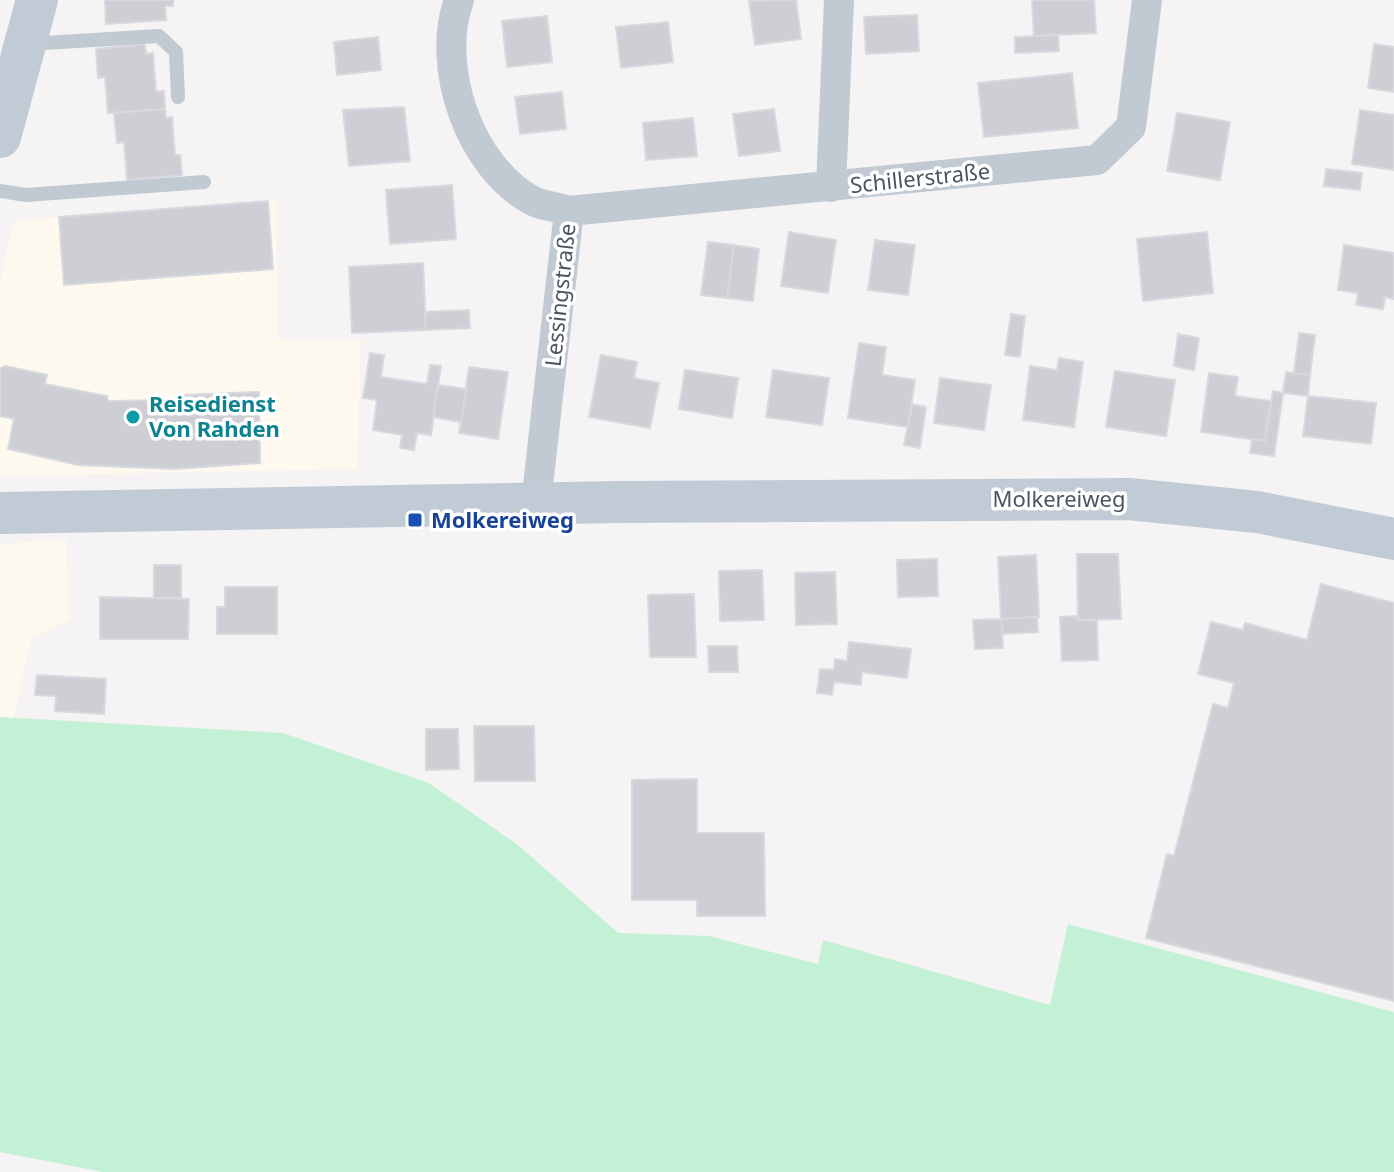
<svg xmlns="http://www.w3.org/2000/svg" width="1394" height="1172" viewBox="0 0 1394 1172" font-family="'Noto Sans',sans-serif">
	<style>
		.commercial { fill: #fdf9ef }
		.green { fill: #c3f1d5 }
		.building { fill: #cdcfd5; stroke: #d7d9de; stroke-width: 2 }
		.lines { fill: none; stroke-linecap: round; stroke-linejoin: round }
		.service { stroke: #c1cad2; stroke-width: 14 }
		.minor { stroke: #c1cad2; stroke-width: 30 }
		.secondary { stroke: #c1cbd6; stroke-width: 42 }
		.culture-dot { fill: #0f9aa8; stroke: #fff; stroke-width: 3 }
		.transit-dot { fill: #1a4fb4; stroke: #fff; stroke-width: 3 }
		.labels { text-anchor: middle; stroke-width: 7; stroke-linejoin: round; paint-order: stroke }
		.street-label { font-size: 22px; fill: #4a5661; stroke: #fff }
		.culture-label { font-size: 22px; font-weight: bold; fill: #0d838f; stroke: #fff; text-anchor: start }
		.transit-label { font-size: 22px; font-weight: bold; fill: #164399; stroke: #fff; text-anchor: start }
	</style>
	<rect width="100%" height="100%" fill="#f5f3f3"/>
	<!-- commercial -->
	<g class="commercial">
		<polygon points="276,199 278,340 361,341 357,469 0,476 0,281 14,221"/>
		<polygon points="66,539 69,621 32,637 13,719 0,717 0,544"/>
	</g>
	<!-- green -->
	<polygon class="green" points="0,717 283,733 429,783 518,845 618,933 709,936 818,964 823,940 1050,1005 1068,924 1394,1012 1394,1172 103,1172 0,1152"/>
	<!-- building -->
	<g class="building">
		<polygon points="105,0 173,0 173,6 165,6 166,20 106,24"/>
		<polygon points="796,0 801,39 755,45 749,1"/>
		<polygon points="1032,0 1094,0 1096,33 1034,36"/>
		<polygon points="917,15 919,51 866,54 864,17"/>
		<polygon points="547,16 552,62 507,67 502,21"/>
		<polygon points="668,22 673,62 621,68 616,27"/>
		<polygon points="1058,35 1059,51 1015,53 1015,37"/>
		<polygon points="378,37 381,70 337,75 334,42"/>
		<polygon points="145,44 146,54 153,53 156,92 164,91 165,109 108,113 105,77 98,78 96,49"/>
		<polygon points="1374,44 1394,47 1394,92 1368,88"/>
		<polygon points="1072,73 1078,128 984,137 978,83"/>
		<polygon points="562,92 566,129 520,134 515,97"/>
		<polygon points="404,107 410,161 349,166 343,110"/>
		<polygon points="165,109 166,118 172,117 175,155 180,155 182,175 127,180 124,142 117,143 114,113"/>
		<polygon points="774,109 780,151 739,156 733,114"/>
		<polygon points="1360,110 1394,115 1394,170 1352,164"/>
		<polygon points="1177,113 1230,122 1220,180 1167,171"/>
		<polygon points="693,118 697,156 646,160 643,123"/>
		<polygon points="1326,169 1362,173 1360,190 1324,186"/>
		<polygon points="452,185 456,239 390,244 386,190"/>
		<polygon points="268,201 273,269 64,285 59,217"/>
		<polygon points="789,232 836,240 828,293 781,286"/>
		<polygon points="1207,232 1213,293 1143,301 1137,239"/>
		<polygon points="875,240 915,245 908,295 868,290"/>
		<polygon points="708,242 734,245 727,298 701,295"/>
		<polygon points="734,245 759,249 753,301 727,298"/>
		<polygon points="1344,245 1394,253 1394,299 1385,297 1383,309 1356,305 1358,293 1338,290"/>
		<polygon points="423,263 426,330 352,333 349,267"/>
		<polygon points="469,310 470,328 426,330 425,312"/>
		<polygon points="1011,314 1025,316 1020,357 1005,355"/>
		<polygon points="1299,333 1315,335 1310,375 1294,373"/>
		<polygon points="1178,334 1199,338 1194,370 1174,366"/>
		<polygon points="859,343 886,347 882,375 915,380 908,427 848,418"/>
		<polygon points="370,353 384,355 381,377 427,384 430,365 441,366 431,435 417,433 414,450 400,448 402,435 373,430 377,400 363,398"/>
		<polygon points="601,355 637,362 634,378 659,383 650,428 589,417"/>
		<polygon points="1059,358 1083,362 1074,427 1023,420 1030,366 1057,370"/>
		<polygon points="5,366 47,375 45,384 107,396 108,401 182,400 182,395 259,392 260,463 175,469 78,465 8,449 14,419 0,416 0,369"/>
		<polygon points="469,367 508,372 498,439 459,433"/>
		<polygon points="685,370 738,378 732,418 679,409"/>
		<polygon points="773,370 829,378 822,425 766,417"/>
		<polygon points="1115,371 1175,380 1166,436 1106,427"/>
		<polygon points="1286,372 1310,375 1308,396 1283,393"/>
		<polygon points="1209,373 1238,377 1235,396 1271,401 1265,441 1201,432"/>
		<polygon points="940,378 991,385 984,430 934,423"/>
		<polygon points="438,385 466,389 461,422 433,417"/>
		<polygon points="1273,391 1283,393 1274,456 1250,453 1252,439 1265,441"/>
		<polygon points="1308,396 1376,403 1371,444 1303,436"/>
		<polygon points="912,404 926,407 920,448 904,445"/>
		<polygon points="1077,554 1118,554 1121,619 1078,620"/>
		<polygon points="1036,555 1039,617 1001,619 998,557"/>
		<polygon points="937,559 938,596 898,597 897,560"/>
		<rect x="154" y="565" width="27" height="33"/>
		<polygon points="762,570 764,620 720,621 719,571"/>
		<polygon points="835,572 837,624 796,625 795,573"/>
		<polygon points="1321,584 1394,603 1394,1001 1146,938 1167,854 1174,856 1213,704 1228,708 1234,683 1198,674 1211,622 1243,630 1245,623 1307,640"/>
		<polygon points="225,587 277,587 277,634 217,634 217,607 225,607"/>
		<polygon points="694,594 696,657 650,657 648,595"/>
		<polygon points="100,597 189,599 188,639 100,639"/>
		<polygon points="1079,616 1078,620 1097,620 1098,660 1062,661 1060,617"/>
		<polygon points="1037,617 1038,632 1002,634 1001,619"/>
		<polygon points="1001,619 1003,648 975,649 973,620"/>
		<polygon points="849,642 911,649 907,678 862,672 861,685 834,682 832,695 817,693 820,669 834,670 835,659 847,661"/>
		<polygon points="708,646 737,646 738,672 709,672"/>
		<polygon points="37,675 106,679 104,714 55,711 56,696 35,695"/>
		<polygon points="474,726 534,726 535,781 475,781"/>
		<polygon points="426,729 458,729 459,769 426,770"/>
		<polygon points="697,779 697,833 764,833 765,916 697,916 697,900 632,900 632,780"/>
	</g>
	<g class="lines">
		<!-- service -->
		<g class="service">
			<polyline points="28,44 159,36 176,52 178,97"/>
			<polyline points="0,191 26,195 204,182"/>
		</g>
		<!-- minor -->
		<g class="minor">
			<path d="M459 0C435 66 469 167 533 201 543 206 558 207 569 211L536 503"/>
			<polyline points="831,187 839,0"/>
			<polyline points="569,211 1097,160 1131,127 1147,0"/>
		</g>
		<!-- secondary -->
		<g class="secondary">
			<polyline points="0,137 37,0"/>
			<polyline points="0,513 618,502 1129,499 1257,512 1394,539"/>
		</g>
	</g>
	<!-- markers -->
	<circle class="culture-dot" cx="133" cy="417" r="8"/>
	<rect class="transit-dot" x="407" y="512" width="16" height="16" rx="4"/>
	<g class="labels">
		<!-- street labels -->
		<g class="street-label">
			<text transform="translate(920 178) rotate(-6)" y="8">Schillerstraße</text>
			<text transform="translate(560 295) rotate(-84)" y="8">Lessingstraße</text>
			<text x="1059" y="507">Molkereiweg</text>
		</g>
		<!-- culture labels -->
		<g class="culture-label">
			<text x="149" y="412">Reisedienst<tspan x="149" dy="25">Von Rahden</tspan></text>
		</g>
		<!-- transit labels -->
		<g class="transit-label">
			<text x="431" y="528">Molkereiweg</text>
		</g>
	</g>
</svg>
